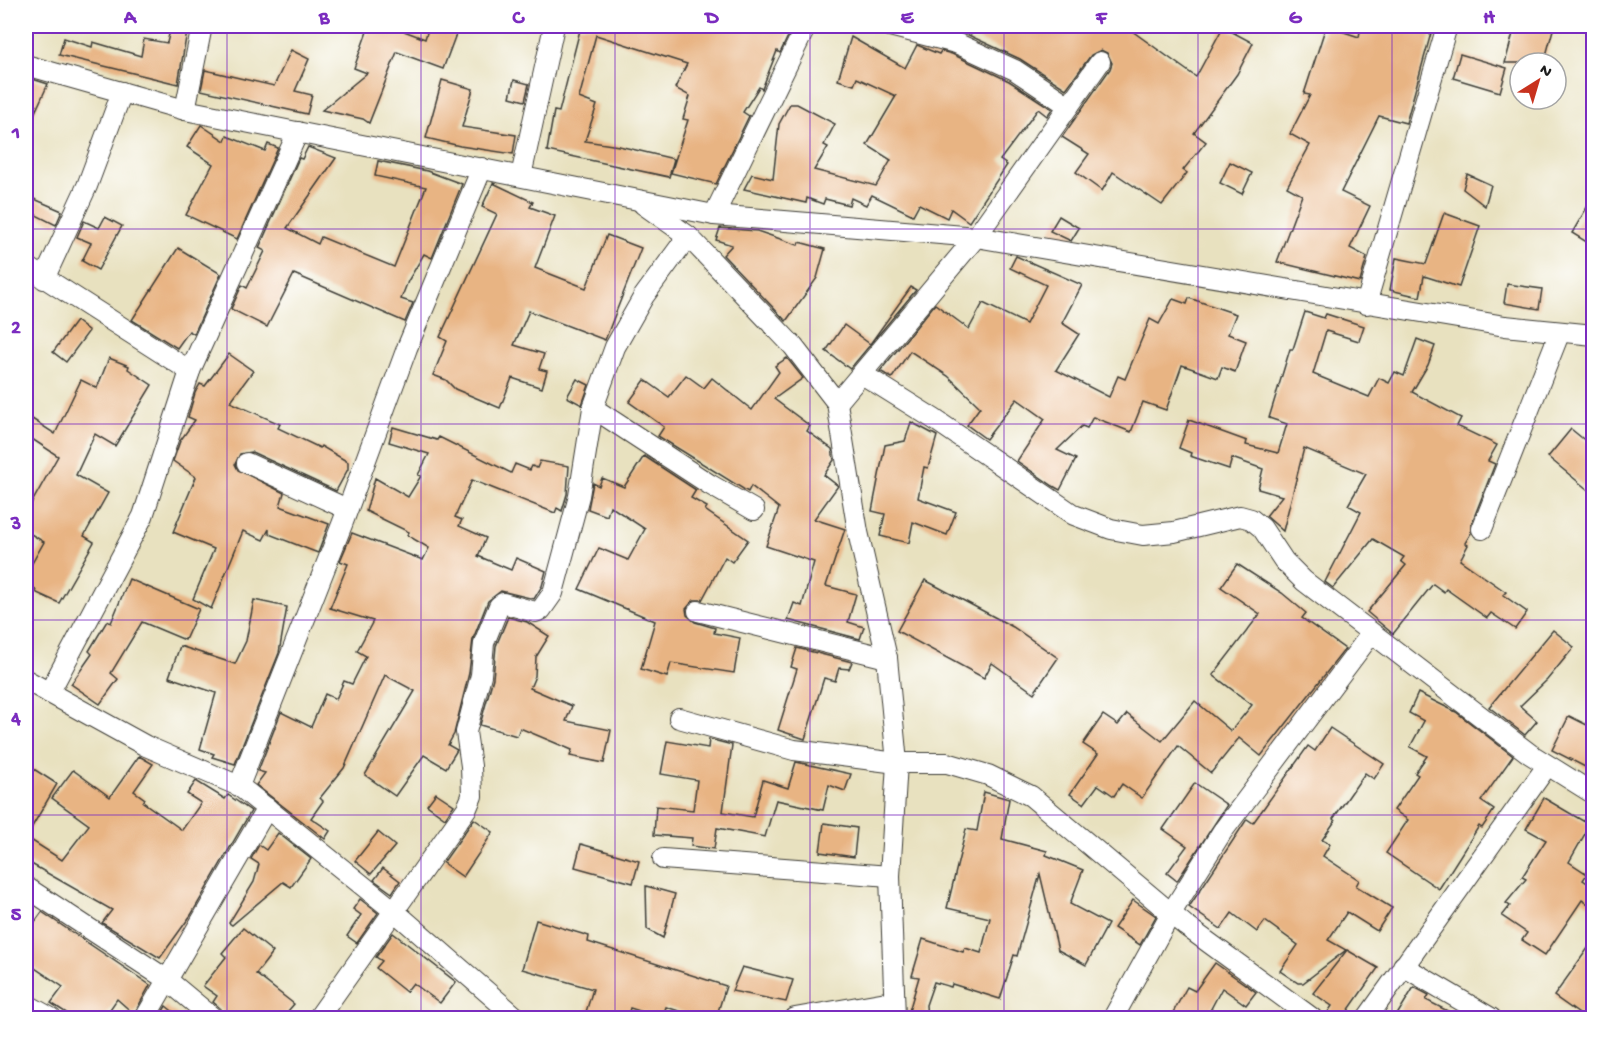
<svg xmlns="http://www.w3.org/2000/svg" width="1619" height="1044" viewBox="0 0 1619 1044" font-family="'Gochi Hand',sans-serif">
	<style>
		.building { fill: #e8b483 }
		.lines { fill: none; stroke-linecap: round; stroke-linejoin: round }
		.street-casing { stroke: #3b3a34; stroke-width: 22 }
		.street { stroke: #fff; stroke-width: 20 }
		.grid { fill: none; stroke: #7b2cbf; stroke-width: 1.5; stroke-opacity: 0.55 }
		.neatline { fill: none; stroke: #7b2cbf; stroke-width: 2 }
		.grid-label { font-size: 20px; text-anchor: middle; font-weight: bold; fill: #7b2cbf }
	</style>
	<rect width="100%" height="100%" fill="#fff"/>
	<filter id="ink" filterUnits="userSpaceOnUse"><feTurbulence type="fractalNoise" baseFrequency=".0167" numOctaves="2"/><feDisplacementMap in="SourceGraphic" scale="12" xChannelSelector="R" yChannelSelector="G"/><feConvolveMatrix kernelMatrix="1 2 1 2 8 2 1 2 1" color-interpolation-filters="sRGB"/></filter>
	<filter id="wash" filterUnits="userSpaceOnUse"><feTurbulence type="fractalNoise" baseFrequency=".008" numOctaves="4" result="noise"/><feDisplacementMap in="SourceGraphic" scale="24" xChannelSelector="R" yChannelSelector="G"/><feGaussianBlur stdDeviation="1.35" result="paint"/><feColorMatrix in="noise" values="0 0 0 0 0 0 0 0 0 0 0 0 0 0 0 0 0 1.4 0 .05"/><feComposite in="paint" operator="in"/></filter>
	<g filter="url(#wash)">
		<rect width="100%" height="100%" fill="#e8e1bf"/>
		<g id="blocks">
			<!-- building -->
			<g class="building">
				<polygon points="171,26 188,26 178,84 59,55 64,38 92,47 93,42 141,56 144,39 167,43"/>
				<polygon points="369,26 391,26 425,39 429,26 459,26 443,69 397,52 369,123 363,119 322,110 367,73 354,68"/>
				<polygon points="577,26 793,26 780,53 777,51 762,89 759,87 743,112 749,116 716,184 671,173 688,120 683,119 690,96 675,88 687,64 596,35 579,98 597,105 585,141 619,146 674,159 669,177 547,151 554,111 559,112 580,30 577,29"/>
				<polygon points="968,26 1125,26 1196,77 1223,27 1253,43 1237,74 1194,133 1206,142 1183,170 1187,173 1162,205 1113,172 1102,191 1076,172 1089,154 1062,137 1110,69 1112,63 1107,53 1101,50 1091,55 1066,89 1020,59 964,33"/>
				<polygon points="1326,26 1359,37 1361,26 1433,26 1406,123 1379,116 1341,192 1370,206 1350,248 1367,257 1360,282 1277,262 1302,195 1287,187 1310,145 1290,134 1310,95 1304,94"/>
				<polygon points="1515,26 1554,26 1544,63 1505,63"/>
				<polygon points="851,37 905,68 917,45 939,54 941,51 952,54 1009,81 1052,109 1047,116 1038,109 1000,160 1007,165 969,222 951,209 947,218 919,204 913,215 872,195 866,205 851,198 849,205 825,199 823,204 807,198 806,203 744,189 752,174 773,179 779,124 790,104 797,104 835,124 824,145 828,147 814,170 876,186 891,160 867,145 896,96 857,78 854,85 838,80"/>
				<polygon points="291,50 309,59 295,91 312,95 307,114 201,90 205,70 274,86"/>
				<polygon points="1460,54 1507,68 1500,92 1453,78"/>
				<polygon points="26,77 48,84 26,132"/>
				<polygon points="442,80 473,89 462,127 516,135 513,154 460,146 426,138"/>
				<polygon points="514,80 529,84 525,101 510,97"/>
				<polygon points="201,125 225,141 227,136 265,151 268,144 278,148 237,239 186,215 213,164 187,147"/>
				<polygon points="308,147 336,158 287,228 318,244 321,237 394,267 426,187 375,176 378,161 427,171 462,184 432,258 424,254 408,281 401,299 413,303 405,322 294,274 267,327 231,309 242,285 247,288 265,251 259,248 299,158 302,159"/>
				<polygon points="1230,162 1252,173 1242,194 1220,183"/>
				<polygon points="1467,174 1491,185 1485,206 1463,189"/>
				<polygon points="493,183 533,202 530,207 555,216 535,268 586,288 607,235 641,248 605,340 529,311 514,345 544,354 539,369 547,371 542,388 512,378 500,408 455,389 446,380 433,375 447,341 440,337 497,214 482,207"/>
				<polygon points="1593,197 1593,246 1572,233"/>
				<polygon points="32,198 62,211 56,225 26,210"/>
				<polygon points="1444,213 1480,226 1459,287 1424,276 1420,297 1390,290 1396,258 1426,264"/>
				<polygon points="1059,216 1079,228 1071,241 1050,231"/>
				<polygon points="105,217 122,226 98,270 82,261 91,243 77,237 84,221 99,228"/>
				<polygon points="720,228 757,231 798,245 799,242 825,249 817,278 786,321 723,255 732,245 716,240"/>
				<polygon points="178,248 221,274 194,334 189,331 177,348 132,320"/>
				<polygon points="1016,256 1082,285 1062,323 1079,334 1056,370 1109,397 1118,376 1125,379 1150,319 1159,324 1173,299 1187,304 1189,298 1236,314 1228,334 1246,341 1235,372 1222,367 1218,378 1182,365 1166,410 1143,402 1131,432 1093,417 1087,428 1082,426 1057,450 1076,459 1060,490 1053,486 1017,461 1045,419 1017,399 986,439 967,425 980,407 948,376 910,351 892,378 880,371 935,304 969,329 983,303 1026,324 1046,285 1010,268"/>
				<polygon points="1507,284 1542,289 1539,309 1504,303"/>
				<polygon points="911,287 916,290 850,369 826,351 844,325 870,344"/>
				<polygon points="1305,312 1324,318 1326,314 1364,326 1359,341 1326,331 1313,374 1369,397 1379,378 1389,383 1395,372 1404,376 1417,339 1435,346 1428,365 1412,392 1461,418 1457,426 1497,445 1488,461 1495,464 1471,525 1471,533 1465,543 1468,545 1460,560 1506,592 1503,595 1527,612 1515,629 1491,613 1487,618 1446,589 1444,592 1433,584 1393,634 1367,612 1406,565 1401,561 1404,557 1373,539 1333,588 1325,582 1361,512 1348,505 1366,474 1304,448 1283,531 1266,516 1282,496 1258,489 1263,469 1232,458 1229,469 1190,456 1191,453 1179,448 1189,420 1247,441 1246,445 1278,453 1287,424 1269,418 1290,349 1293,349"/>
				<polygon points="76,321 89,331 66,362 53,352"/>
				<polygon points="229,354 253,371 230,402 280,424 278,428 320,448 321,446 348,462 348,469 336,491 252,452 240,454 235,464 238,470 284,493 280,506 329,524 318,553 269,534 269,529 263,540 243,531 211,609 193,599 214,549 173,532 196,477 173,461 180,441 195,420 188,417 195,393 200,384 205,386"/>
				<polygon points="109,358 129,366 128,369 152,385 115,446 95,434 76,475 108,493 84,536 94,542 59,603 37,593 26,574 44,542 26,531 26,513 58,456 26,435 26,415 55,434 81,380 97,388"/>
				<polygon points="787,358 803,378 774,399 810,426 807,431 832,449 834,460 824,475 838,486 814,519 845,529 826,586 856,594 848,622 864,627 860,639 788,620 794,603 802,606 814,562 766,546 779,508 751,486 748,492 658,436 664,427 629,402 645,380 669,397 686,375 704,388 712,378 752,410 779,372 775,366"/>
				<polygon points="577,379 589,385 582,405 567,397"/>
				<polygon points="911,422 937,436 928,468 924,467 918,498 956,512 947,535 913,522 909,543 880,536 885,514 872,511 885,445 905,441"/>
				<polygon points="393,427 437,440 439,437 511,473 515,464 530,470 532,466 537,468 540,461 569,466 567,494 562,511 557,508 555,513 472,480 455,517 462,520 459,526 486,538 478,556 511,570 516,558 546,571 542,586 534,599 501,591 488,601 473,639 469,673 454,734 448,745 457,750 446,768 424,755 395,796 365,775 415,691 385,675 344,768 320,798 323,801 311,818 330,831 325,839 256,785 265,773 258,771 281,712 311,727 325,694 336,699 344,681 352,684 366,656 357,651 373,621 330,608 348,564 340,561 352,533 423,560 429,548 407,535 409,532 366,511 375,478 408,497 421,476 418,475 429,454 389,442"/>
				<polygon points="1571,429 1593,447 1593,494 1548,457"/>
				<polygon points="644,456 696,490 691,498 707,507 705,510 748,540 732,562 725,557 702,600 694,600 686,609 687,615 695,622 715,628 714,633 740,638 734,673 671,663 667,677 641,669 655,621 579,589 599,548 628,560 645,529 610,506 607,516 588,509 593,483 599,486 602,478 624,487"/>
				<polygon points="1237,564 1282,593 1306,613 1302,618 1345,649 1261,756 1239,738 1211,773 1178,746 1142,798 1122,784 1114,796 1098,785 1084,804 1070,794 1098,754 1083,744 1103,715 1118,725 1127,714 1162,741 1195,701 1231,731 1252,705 1213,675 1260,614 1221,587"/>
				<polygon points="129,579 199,609 185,640 142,622 111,673 118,679 100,704 71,684 92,654 89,651 107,621 111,623"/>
				<polygon points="925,580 1013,627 1058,658 1034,693 992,663 984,678 897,631"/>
				<polygon points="254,600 287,607 279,653 235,764 212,757 214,754 200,749 216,693 169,677 180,646 235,664 246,641"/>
				<polygon points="508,617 527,622 549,636 536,657 535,676 530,688 572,706 566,721 611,730 604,763 570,756 572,750 520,728 517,736 480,725 493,678 496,646"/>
				<polygon points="1553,630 1574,647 1547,680 1520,706 1537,721 1525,735 1489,707"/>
				<polygon points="797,648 852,662 849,669 839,668 835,681 824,678 805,739 778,730 797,669 791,667"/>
				<polygon points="1418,693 1456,712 1513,756 1481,801 1494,810 1482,828 1479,826 1439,889 1386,853 1408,820 1394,810 1418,775 1415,773 1427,756 1410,747 1424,721 1409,713"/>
				<polygon points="1569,716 1593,728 1593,771 1552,750"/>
				<polygon points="1330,728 1384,764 1374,779 1365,773 1333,819 1335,821 1322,840 1330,844 1323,856 1359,880 1356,886 1392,908 1377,931 1347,912 1328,940 1346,950 1303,983 1298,983 1280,971 1298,945 1265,921 1257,932 1232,913 1221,929 1189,907 1247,819 1253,823 1308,746 1315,751"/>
				<polygon points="709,739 732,745 723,812 753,817 763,780 788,788 796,762 851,774 845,791 829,785 823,810 776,800 765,837 717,828 714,849 691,846 692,838 654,835 656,806 693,810 697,780 661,774 667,741 708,748"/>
				<polygon points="139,756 153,764 134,791 145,799 143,802 182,830 201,803 187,794 196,781 225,799 228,795 251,811 191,915 160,958 102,923 112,910 26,861 26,764 57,784 26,837 62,860 89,825 52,798 73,770 110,797"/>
				<polygon points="1195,783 1227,805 1177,881 1167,873 1187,846 1163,829"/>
				<polygon points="984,792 1009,799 1002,839 1047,851 1046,855 1083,870 1070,904 1108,924 1086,965 1058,950 1040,874 1017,956 1014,955 1000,999 952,984 951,987 934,982 926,1005 927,1018 907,1018 919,977 912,976 923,939 963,952 965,948 981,953 990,918 947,908 966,829 977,831"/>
				<polygon points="436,793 454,805 445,818 427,805"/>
				<polygon points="1544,798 1590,825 1569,862 1587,874 1583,880 1593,887 1593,907 1582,900 1545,955 1522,940 1527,933 1502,916 1510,906 1506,903 1526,879 1522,877 1546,840 1526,829"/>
				<polygon points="474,819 493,832 463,877 443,863"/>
				<polygon points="824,823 857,828 854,857 820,852"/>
				<polygon points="378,832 395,846 371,874 355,861"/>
				<polygon points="278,833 311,859 291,887 283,882 232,925 229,923 254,882 259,864 251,859 259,845 266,850"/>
				<polygon points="581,844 639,861 633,883 575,867"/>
				<polygon points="383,868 400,881 392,893 374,880"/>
				<polygon points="646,886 675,894 663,938 647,929"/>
				<polygon points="360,899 378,913 357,943 347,936 361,915 353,909"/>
				<polygon points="1133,900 1156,916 1140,945 1114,928"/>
				<polygon points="42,912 150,985 134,1014 117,999 104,1018 74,1018 51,1003 63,987 26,962 26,934"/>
				<polygon points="536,920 589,936 588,942 726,986 716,1018 695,1018 695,1016 666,1007 662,1018 630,1008 627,1018 607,1018 586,1012 593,989 522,969"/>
				<polygon points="243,928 273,952 256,974 294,1004 282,1018 225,1018 221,1009 213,1002 217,996 203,986 226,957 222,953"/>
				<polygon points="393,933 456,982 440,1003 413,983 406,992 376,968 382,961 376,957"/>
				<polygon points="1593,941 1593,1018 1585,1018 1554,996"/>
				<polygon points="1347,950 1378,968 1343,1018 1324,1018 1332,1006 1313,993"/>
				<polygon points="1215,963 1256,992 1246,1005 1222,988 1206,1018 1170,1018 1187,987 1195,991"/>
				<polygon points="742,967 793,980 786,1002 732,991"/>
				<polygon points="1414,987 1429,995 1426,1000 1461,1018 1395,1018"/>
				<polygon points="166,1006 181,1018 159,1018"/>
			</g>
		</g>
	</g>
	<g filter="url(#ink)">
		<use href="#blocks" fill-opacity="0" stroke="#3b3a34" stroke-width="1.5"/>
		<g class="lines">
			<defs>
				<g id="street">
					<polyline points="890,26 956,43 1015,70 1069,106"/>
					<polyline points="26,65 185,110 714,215 976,237 1505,326 1594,335"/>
					<polyline points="185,110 202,26"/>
					<polyline points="521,176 554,26"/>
					<polyline points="643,204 688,236 793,346 837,403 858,532 887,658 897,763 890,876 895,1018"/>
					<polyline points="714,215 806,26"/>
					<polyline points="26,266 190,371"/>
					<polyline points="44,279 87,186 122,92"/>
					<polyline points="1366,304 1447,26"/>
					<polyline points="862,374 934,419 1074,515 1111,529 1143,535 1174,532 1240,516 1251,519 1262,528 1284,561 1304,581 1530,754 1594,794"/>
					<polyline points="837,403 976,237 1100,62"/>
					<polyline points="593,408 709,484 754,510"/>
					<polyline points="247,463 347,509"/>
					<polyline points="1482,529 1559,334"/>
					<polyline points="698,611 887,658"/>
					<polyline points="26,680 146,746 239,786 393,910 517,1018"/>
					<polyline points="49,693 143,516 190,371 298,132"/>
					<polyline points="679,718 794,750 897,763 947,763 988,775 1031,796 1186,926 1312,1018"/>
					<polyline points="239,786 343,522 407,348 482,168"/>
					<polyline points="663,859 890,876"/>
					<polyline points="26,887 166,979 213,1018"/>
					<polyline points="1403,966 1491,1018"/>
					<polyline points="26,1004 51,1018"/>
					<polyline points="145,1018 267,808"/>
					<polyline points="318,1018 467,808 472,796 471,766 466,732 481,675 484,643 499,606 503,603 535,612 541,610 553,593 579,496 593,408 615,347 644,296 688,236"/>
					<polyline points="795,1018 892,1001"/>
					<polyline points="1113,1018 1171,913 1222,832 1371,634"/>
					<polyline points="1367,1018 1547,766"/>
				</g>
			</defs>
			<!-- street casing -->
			<use href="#street" class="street-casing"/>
			<!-- street -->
			<use href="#street" class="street"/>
		</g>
	</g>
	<!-- grid -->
	<path class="grid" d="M227 26V1018M421 26V1018M615 26V1018M810 26V1018M1004 26V1018M1198 26V1018M1392 26V1018M26 229H1594M26 424H1594M26 620H1594M26 815H1594"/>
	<!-- margin -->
	<rect width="1619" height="1044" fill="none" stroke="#fff" stroke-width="66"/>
	<!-- north arrow -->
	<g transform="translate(1538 81) rotate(37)"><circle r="28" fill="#ffffff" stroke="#a4a4a4" stroke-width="1.5"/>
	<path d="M0-4.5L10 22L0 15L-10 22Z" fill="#c8321e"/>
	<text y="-9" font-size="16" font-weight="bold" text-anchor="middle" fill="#1c1c1c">N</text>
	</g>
	<rect x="33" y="33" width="1553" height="978" class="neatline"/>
	<g class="grid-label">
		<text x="130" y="23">A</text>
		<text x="324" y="23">B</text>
		<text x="518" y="23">C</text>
		<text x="712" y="23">D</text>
		<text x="907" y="23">E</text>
		<text x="1101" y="23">F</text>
		<text x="1295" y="23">G</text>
		<text x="1489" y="23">H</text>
		<text x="16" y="138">1</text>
		<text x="16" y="333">2</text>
		<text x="16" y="529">3</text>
		<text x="16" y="724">4</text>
		<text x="16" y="920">5</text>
	</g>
</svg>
